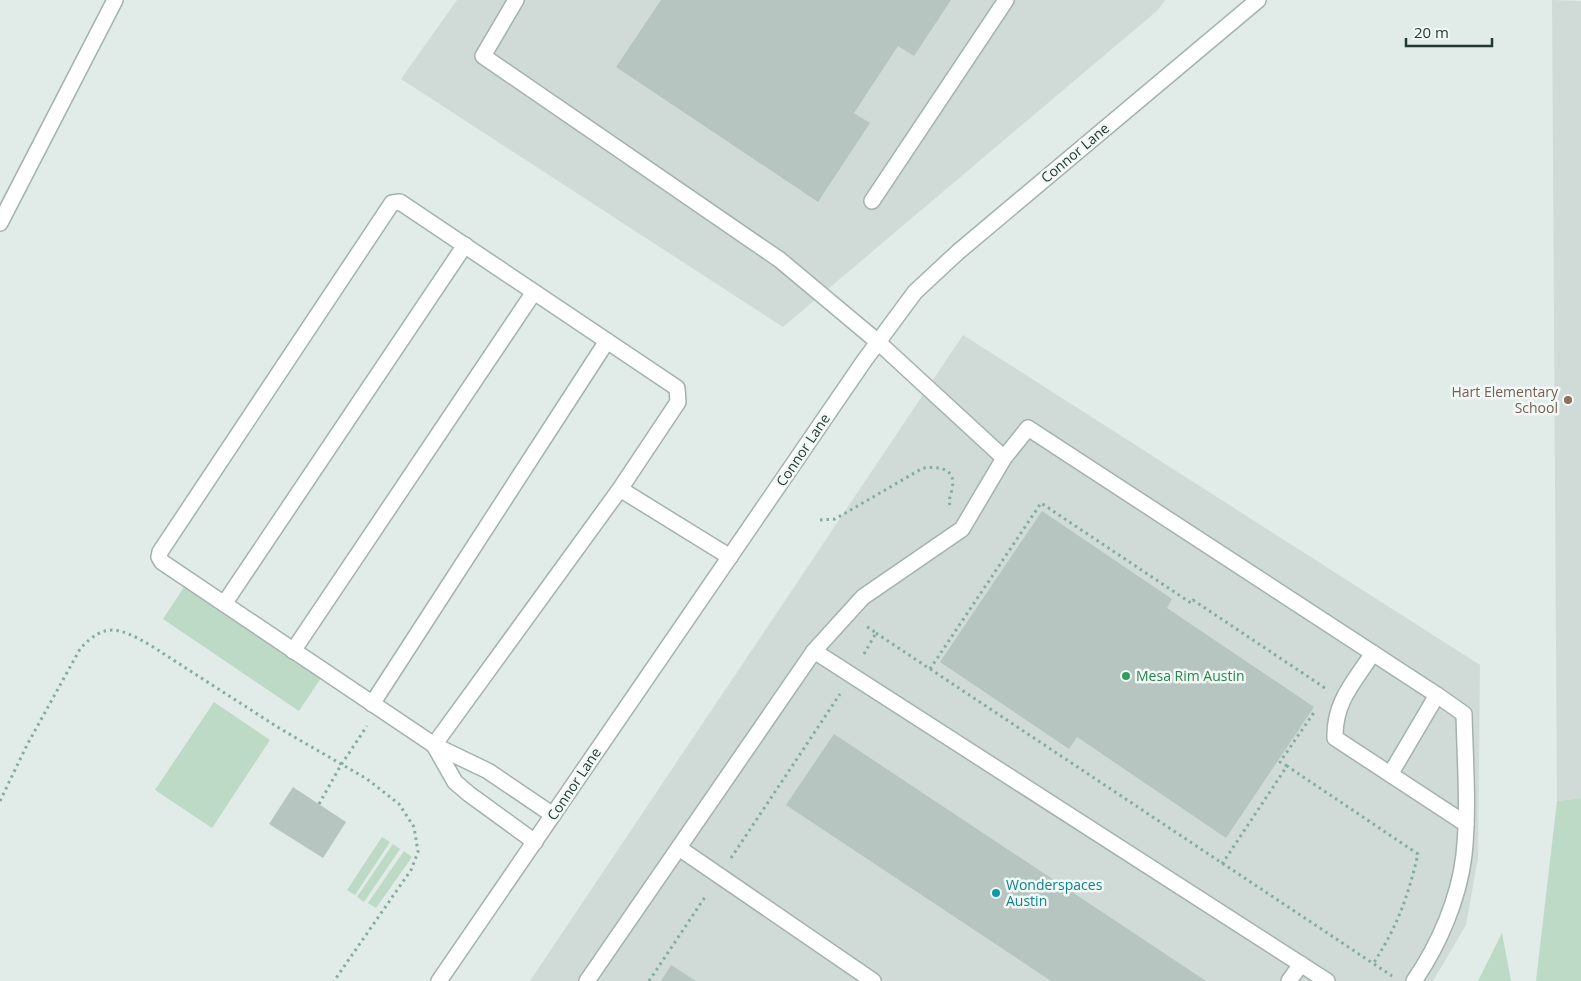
<svg xmlns="http://www.w3.org/2000/svg" width="1581" height="981" viewBox="0 0 1581 981" font-family="'Open Sans',sans-serif">
	<style>
		.built { fill: #d0dad6 }
		.green { fill: #bcdac5 }
		.building { fill: #b7c5c0 }
		.lines { fill: none; stroke-linecap: round; stroke-linejoin: round }
		.lane-casing { stroke: #a4b2ae; stroke-width: 18 }
		.street-casing { stroke: #a4b2ae; stroke-width: 18 }
		.path { stroke: #84aca0; stroke-width: 3; stroke-dasharray: 2.5 4; stroke-linecap: butt }
		.lane { stroke: #fff; stroke-width: 15 }
		.street { stroke: #fff; stroke-width: 15 }
		.education-dot { fill: #8d6e63; stroke: #f2f8f5; stroke-width: 2 }
		.leisure-dot { fill: #2e9e5b; stroke: #f2f8f5; stroke-width: 2 }
		.culture-dot { fill: #0f9aa8; stroke: #f2f8f5; stroke-width: 2 }
		.labels { text-anchor: middle; stroke-width: 5; stroke-linejoin: round; paint-order: stroke }
		.street-label { font-size: 14px; fill: #233a34; stroke: #f2f8f5 }
		.education-label { font-size: 14px; fill: #785e54; stroke: #f2f8f5; text-anchor: end }
		.leisure-label { font-size: 14px; fill: #27864d; stroke: #f2f8f5; text-anchor: start }
		.culture-label { font-size: 14px; fill: #0d838f; stroke: #f2f8f5; text-anchor: start }
	</style>
	<rect width="100%" height="100%" fill="#e1ebe7"/>
	<!-- built -->
	<g class="built">
		<polygon points="457,0 1165,0 1158,10 783,327 401,79"/>
		<polygon points="1552,0 1581,1 1581,798 1557,801"/>
		<polygon points="963,335 1480,665 1478,858 1466,925 1433,981 530,981"/>
	</g>
	<!-- green -->
	<g class="green">
		<polygon points="186,584 323,675 299,711 163,619"/>
		<polygon points="214,702 270,740 212,828 155,790"/>
		<polygon points="1581,798 1581,981 1536,981 1557,801"/>
		<polygon points="382,837 390,842 355,895 347,890"/>
		<polygon points="393,844 400,849 364,902 357,897"/>
		<polygon points="404,851 412,857 376,908 368,903"/>
		<polygon points="1502,933 1511,981 1478,981"/>
	</g>
	<!-- building -->
	<g class="building">
		<polygon points="661,0 951,0 914,56 898,46 854,113 870,123 818,202 616,67"/>
		<polygon points="1042,511 1172,599 1167,608 1314,707 1226,838 1077,737 1069,749 940,662"/>
		<polygon points="834,734 1206,981 1051,981 786,805"/>
		<polygon points="293,787 346,822 323,858 269,824"/>
		<polygon points="671,965 696,981 661,981"/>
	</g>
	<g class="lines">
		<defs>
			<g id="lane">
				<polyline points="516,0 483,56 780,260 878,342 1004,458 962,529 863,597 814,651"/>
				<polyline points="872,201 1006,0"/>
				<polyline points="0,223 115,0"/>
				<path d="M1004 458 1028 428 1437 695 1464 714C1465 760 1469 808 1464 855 1459 898 1439 945 1414 981"/>
				<polyline points="620,489 678,402 677,388 400,202 392,203 160,552 159,557 162,562 434,745 620,489 730,557"/>
				<polyline points="224,604 465,245"/>
				<polyline points="293,651 534,292"/>
				<path d="M1373 653C1354 682 1334 702 1335 738L1466 824"/>
				<polyline points="372,704 607,341"/>
				<polyline points="434,745 455,782 469,794 535,842"/>
				<polyline points="434,745 488,771 553,815"/>
				<polyline points="1391,773 1437,695"/>
				<polyline points="679,848 873,981"/>
				<polyline points="587,981 814,651 1327,981"/>
				<polyline points="1289,981 1301,964"/>
			</g>
			<polyline id="street" points="439,981 864,361 915,292 958,252 1258,0"/>
		</defs>
		<!-- lane casing -->
		<use href="#lane" class="lane-casing"/>
		<!-- street casing -->
		<use href="#street" class="street-casing"/>
		<!-- path -->
		<g class="path">
			<path d="M820 520 835 519 923 468C938 466 957 468 952 489 951 495 948 500 950 505"/>
			<polyline points="876,633 1392,976"/>
			<polyline points="864,654 876,633 866,626"/>
			<polyline points="930,669 1041,503 1191,603 1193,600 1325,688"/>
			<polyline points="1287,766 1280,762 1315,711"/>
			<path d="M0 801 27 745 80 649C105 621 120 628 150 645L279 728 367 779 399 804 414 827 418 852 411 870 334 981"/>
			<polyline points="319,804 341,765 367,726"/>
			<polyline points="731,858 840,694"/>
			<path d="M1222 864 1287 766 1418 854C1408 897 1397 927 1373 964"/>
			<polyline points="649,981 705,897"/>
		</g>
		<!-- lane -->
		<use href="#lane" class="lane"/>
		<!-- street -->
		<use href="#street" class="street"/>
	</g>
	<!-- markers -->
	<circle class="education-dot" cx="1568" cy="400" r="5"/>
	<circle class="leisure-dot" cx="1126" cy="676" r="5"/>
	<circle class="culture-dot" cx="996" cy="893" r="5"/>
	<g class="labels">
		<!-- street labels -->
		<g class="street-label">
			<text transform="translate(1075 153) rotate(-40)" y="5">Connor Lane</text>
			<text transform="translate(803 450) rotate(-56)" y="5">Connor Lane</text>
			<text transform="translate(574 784) rotate(-56)" y="5">Connor Lane</text>
		</g>
		<!-- education labels -->
		<g class="education-label">
			<text x="1558" y="397">Hart Elementary<tspan x="1558" dy="16">School</tspan></text>
		</g>
		<!-- leisure labels -->
		<g class="leisure-label">
			<text x="1136" y="681">Mesa Rim Austin</text>
		</g>
		<!-- culture labels -->
		<g class="culture-label">
			<text x="1006" y="890">Wonderspaces<tspan x="1006" dy="16">Austin</tspan></text>
		</g>
	</g>
	<!-- scale -->
	<path d="M1406 38v8h86v-8" fill="none" stroke="#233a34" stroke-width="2.5"/>
	<text x="1414" y="38" font-size="15" fill="#233a34" stroke="#f2f8f5" stroke-width="4" paint-order="stroke">20 m</text>
</svg>
